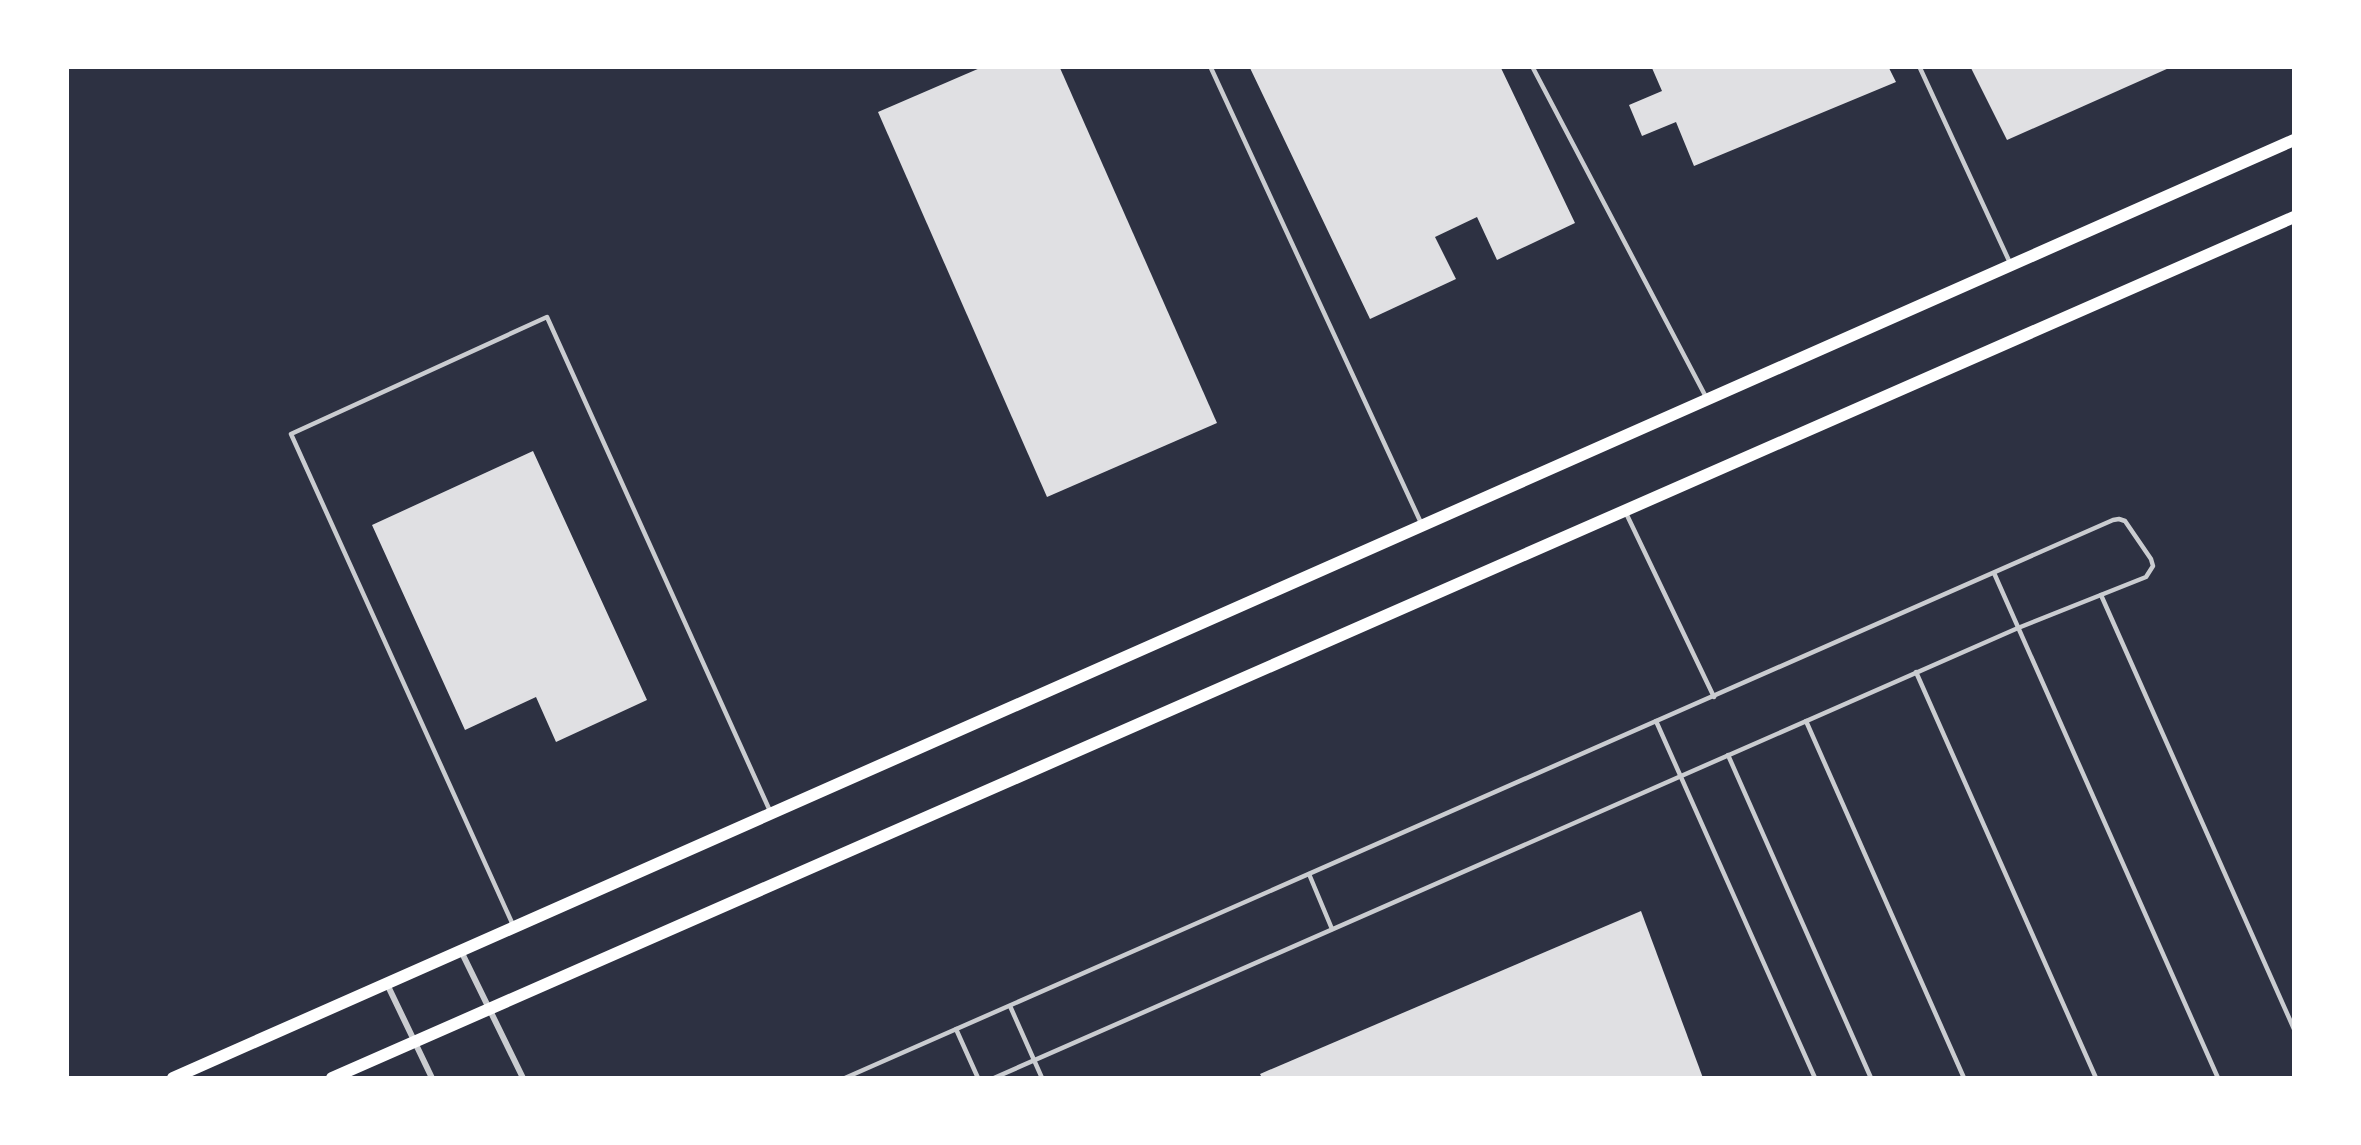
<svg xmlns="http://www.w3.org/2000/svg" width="2361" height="1145" viewBox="0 0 2361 1145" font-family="'Roboto Condensed',sans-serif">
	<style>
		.building { fill: #e0e0e3 }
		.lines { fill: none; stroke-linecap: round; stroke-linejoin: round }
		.service { stroke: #caccd0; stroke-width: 4.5 }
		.minor { stroke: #caccd0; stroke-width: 6 }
		.secondary { stroke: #fff; stroke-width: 12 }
	</style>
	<rect width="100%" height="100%" fill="#2d3142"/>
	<!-- building -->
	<g class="building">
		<polygon points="980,68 1060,68 1217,423 1047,497 878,112"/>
		<polygon points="1250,68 1501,68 1575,223 1497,260 1477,217 1435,237 1456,279 1370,319"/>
		<polygon points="1652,68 1889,68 1896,82 1694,166 1676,122 1642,136 1629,105 1662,91"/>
		<polygon points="1971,68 2169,68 2007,140"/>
		<polygon points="533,451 647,700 556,742 536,697 465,730 372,525"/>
		<polygon points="1641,911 1703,1078 1262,1078 1260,1074"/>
	</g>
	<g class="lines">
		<!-- service -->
		<g class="service">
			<polyline points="1211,68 1422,525"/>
			<polyline points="1533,68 1706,397"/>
			<polyline points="1920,68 2011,265"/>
			<polyline points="1625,511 1714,697"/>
			<polyline points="1994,573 2218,1078"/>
			<polyline points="2101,595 2294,1029"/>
			<polyline points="1916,672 2096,1078"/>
			<polyline points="1656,721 1815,1078"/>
			<polyline points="1806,721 1964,1078"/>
			<polyline points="1728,755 1871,1078"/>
			<polyline points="1309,874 1332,929"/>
			<polyline points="513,925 291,434 547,317 770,811"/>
			<polyline points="1010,1006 1042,1078"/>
			<polyline points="956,1029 978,1078"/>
			<polyline points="845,1078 2113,520 2119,519 2125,521 2151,559 2153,566 2146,577 2018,628 994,1078"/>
		</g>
		<!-- minor -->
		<g class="minor">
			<polyline points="461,951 523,1078"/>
			<polyline points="387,984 432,1078"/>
		</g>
		<!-- secondary -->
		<g class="secondary">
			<polyline points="173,1078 2294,140"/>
			<polyline points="332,1078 2294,217"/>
		</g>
	</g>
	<!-- border -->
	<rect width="2361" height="1145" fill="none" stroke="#ffffff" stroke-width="138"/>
</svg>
